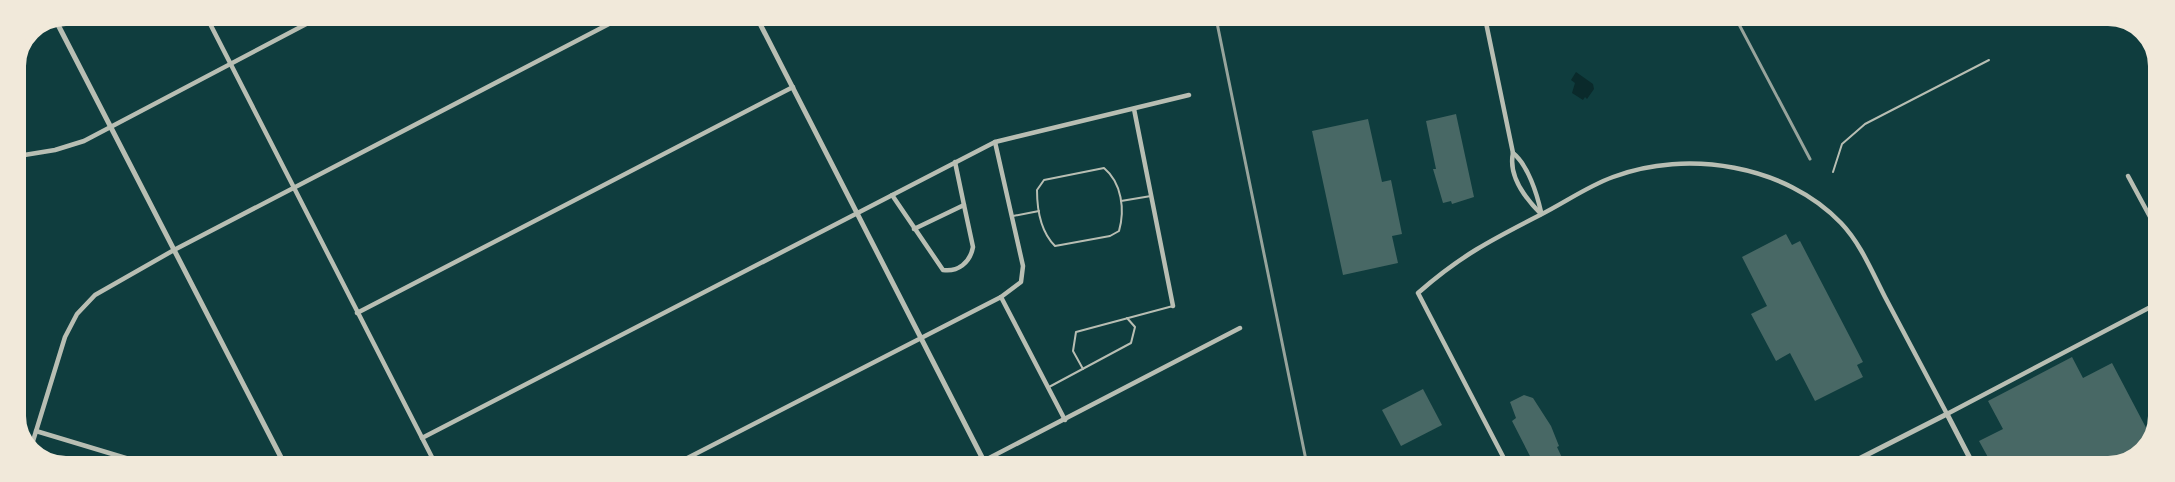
<svg xmlns="http://www.w3.org/2000/svg" width="2175" height="482" viewBox="0 0 2175 482" font-family="'Nunito Sans',sans-serif">
	<style>
		.water { fill: #0a2a2b }
		.building { fill: #486865 }
		.lines { fill: none; stroke-linecap: round; stroke-linejoin: round }
		.service { stroke: #b8beb3; stroke-width: 2 }
		.minor { stroke: #b8beb3; stroke-width: 4.5 }
		.tertiary { stroke: #b8beb3; stroke-width: 5 }
		.motorway { stroke: #f1e9da; stroke-width: 8 }
		.rail { stroke: #97a49c; stroke-width: 3 }
		.rim { fill: none; stroke: #f1e9da; stroke-width: 8 }
	</style>
	<rect width="100%" height="100%" fill="#0f3d3e"/>
	<!-- water -->
	<polygon class="water" points="1576,72 1593,84 1594,89 1587,99 1585,97 1583,100 1572,93 1575,83 1571,80"/>
	<!-- building -->
	<g class="building">
		<polygon points="1456,114 1474,197 1452,204 1451,201 1443,203 1433,169 1436,169 1426,121"/>
		<polygon points="1368,119 1382,182 1391,180 1402,234 1392,236 1398,263 1343,275 1312,131"/>
		<polygon points="1786,234 1792,245 1800,241 1863,362 1857,365 1863,377 1815,401 1790,353 1776,361 1751,314 1767,306 1742,257"/>
		<polygon points="2072,357 2083,378 2112,363 2153,441 2144,457 2109,470 1995,470 1979,441 2003,429 1988,401"/>
		<polygon points="1423,389 1442,425 1401,446 1382,410"/>
		<polygon points="1524,395 1533,398 1551,426 1559,446 1557,447 1565,464 1568,462 1572,470 1541,470 1535,458 1532,460 1512,421 1516,418 1510,402"/>
	</g>
	<g class="lines">
		<!-- service -->
		<g class="service">
			<path d="M1104 168C1122 183 1125 210 1119 231L1110 236 1055 246C1040 231 1037 210 1037 190L1044 180Z"/>
			<polyline points="1833,172 1842,144 1865,124 1989,60"/>
			<polyline points="1121,201 1151,196"/>
			<polyline points="1013,216 1039,211"/>
			<polyline points="1083,369 1073,351 1076,332 1173,306"/>
			<polyline points="1049,387 1131,343 1135,327 1127,318"/>
		</g>
		<!-- minor -->
		<g class="minor">
			<polyline points="204,12 438,469"/>
			<path d="M1484 13 1513 153C1508 176 1526 199 1541 214"/>
			<polyline points="1134,109 1173,306"/>
			<path d="M1513 153C1528 165 1537 194 1541 212"/>
			<polyline points="12,157 55,150 84,141 329,12"/>
			<polyline points="955,162 964,205"/>
			<polyline points="2128,176 2162,239"/>
			<path d="M892 195 943 270C958 272 970 263 973 247L964 205 914 229"/>
			<polyline points="1001,297 1065,420"/>
			<polyline points="357,313 793,87"/>
			<polyline points="36,431 129,459 134,469"/>
			<polyline points="422,438 995,142 1189,95"/>
			<polyline points="29,454 65,337 77,314 95,295 174,250 632,12"/>
			<polyline points="666,469 1001,297 1021,282 1023,266 995,142"/>
			<polyline points="968,469 1240,328"/>
			<path d="M1510 470 1418 293C1460 256 1491 240 1540 215 1564 203 1588 186 1613 177 1687 149 1786 165 1841 223 1861 244 1872 272 1885 297 1906 336 1926 375 1947 414L2162 301"/>
		</g>
		<!-- tertiary -->
		<g class="tertiary">
			<polyline points="754,12 988,469"/>
			<polyline points="54,17 287,469"/>
			<polyline points="1837,470 1947,414 1976,470"/>
		</g>
		<!-- motorway -->
		<polyline class="motorway" points="2160,55 2163,62"/>
		<!-- rail -->
		<g class="rail">
			<polyline points="1215,13 1308,470"/>
			<polyline points="1733,13 1810,159"/>
		</g>
	</g>
	<!-- crop -->
	<path d="M0 0H2175V482H0ZM66 22H2108A44 44 0 0 1 2152 66V416A44 44 0 0 1 2108 460H66A44 44 0 0 1 22 416V66A44 44 0 0 1 66 22Z" fill="#f1e9da" fill-rule="evenodd"/>
	<path class="rim" d="M66 22H2108A44 44 0 0 1 2152 66V416A44 44 0 0 1 2108 460H66A44 44 0 0 1 22 416V66A44 44 0 0 1 66 22Z"/>
</svg>
